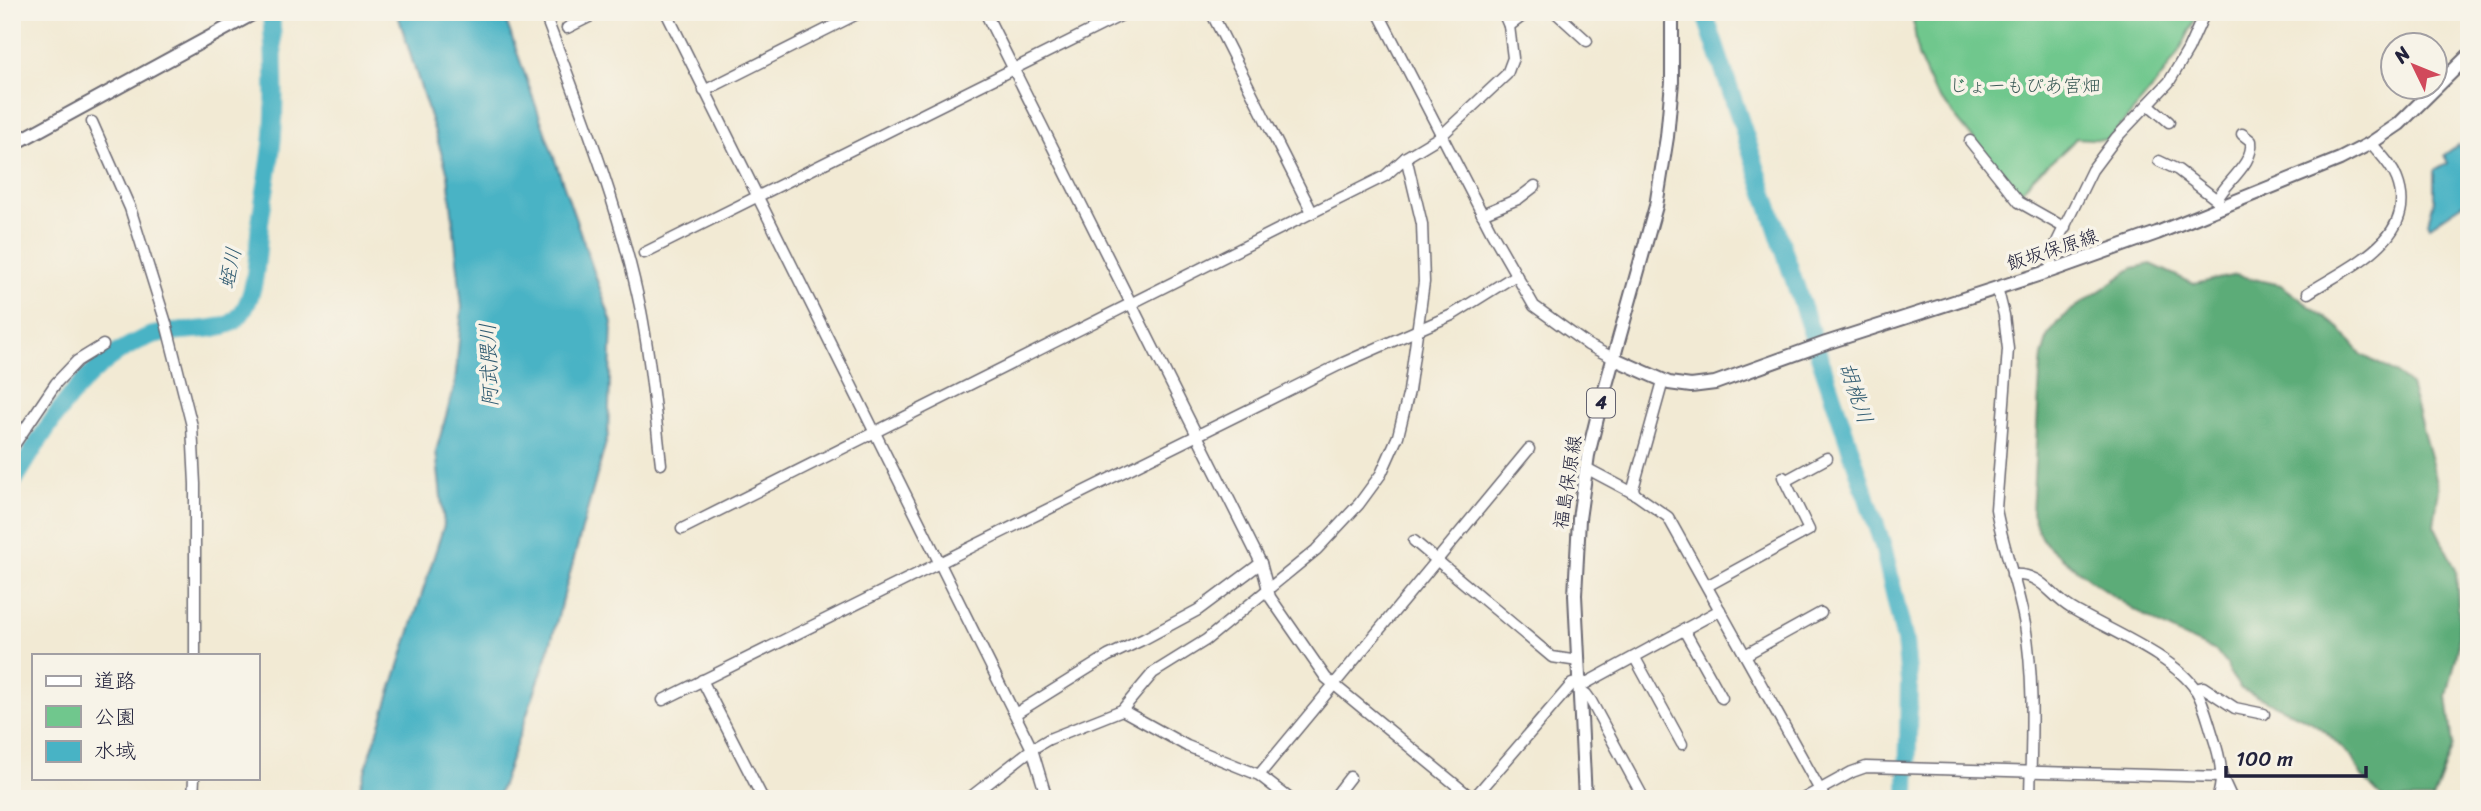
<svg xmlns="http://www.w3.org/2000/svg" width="2481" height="811" viewBox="0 0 2481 811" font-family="Sriracha,'Klee One',sans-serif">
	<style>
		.green { fill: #70c78d; stroke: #497464; stroke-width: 2 }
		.forest { fill: #5cac78; stroke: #3f675a; stroke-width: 2 }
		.water { fill: #48b3c5; stroke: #356a80; stroke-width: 2 }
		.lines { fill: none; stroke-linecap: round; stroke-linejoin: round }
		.river { stroke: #48b3c5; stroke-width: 18 }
		.minor-casing { stroke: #6b6871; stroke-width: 13 }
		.major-casing { stroke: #6b6871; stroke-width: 16 }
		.minor { stroke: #fff; stroke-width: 10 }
		.major { stroke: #fff; stroke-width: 12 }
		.labels { text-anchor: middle; stroke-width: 7; stroke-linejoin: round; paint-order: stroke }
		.shield { fill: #f7f3e8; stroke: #62616f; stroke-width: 2 }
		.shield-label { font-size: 18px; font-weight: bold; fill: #22223b }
		.park-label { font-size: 19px; fill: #3d5c58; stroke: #f7f3e8 }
		.street-label { font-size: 19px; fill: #22223b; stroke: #f7f3e8 }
		.water-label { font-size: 21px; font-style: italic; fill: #315c72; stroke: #f7f3e8 }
	</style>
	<rect width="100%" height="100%" fill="#f7f3e8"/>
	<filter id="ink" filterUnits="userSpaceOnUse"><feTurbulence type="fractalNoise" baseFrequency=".0143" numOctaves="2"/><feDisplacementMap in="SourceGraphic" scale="14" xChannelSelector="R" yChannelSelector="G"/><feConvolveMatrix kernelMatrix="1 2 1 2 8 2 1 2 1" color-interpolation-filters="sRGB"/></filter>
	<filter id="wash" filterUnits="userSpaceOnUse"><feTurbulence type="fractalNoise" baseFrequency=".00686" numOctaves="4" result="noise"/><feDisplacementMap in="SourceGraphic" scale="28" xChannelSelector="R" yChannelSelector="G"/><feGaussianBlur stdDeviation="1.57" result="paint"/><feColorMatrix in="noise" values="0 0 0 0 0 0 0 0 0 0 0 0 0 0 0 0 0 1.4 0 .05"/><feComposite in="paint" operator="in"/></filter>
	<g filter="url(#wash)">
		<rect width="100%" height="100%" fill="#f2ead4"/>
		<!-- green -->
		<path class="green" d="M1912 12H2198C2179 63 2143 100 2108 140L2076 138C2059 159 2034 171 2019 195L1932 88 1918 56Z"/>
		<!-- forest -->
		<path class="forest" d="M2151 264 2194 284 2236 275 2281 285 2339 328 2362 355 2398 374 2410 385 2439 489 2434 525 2456 570 2459 621 2458 649 2447 696 2453 745 2433 799H2384L2362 777 2352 758 2326 732 2310 721 2241 689 2229 672 2227 664 2216 651C2164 630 2119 603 2075 568 2064 559 2051 550 2042 539 2037 531 2035 522 2032 513L2040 376 2042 356 2048 335 2066 314 2133 268Z"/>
		<!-- water -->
		<g class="water">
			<polygon points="397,12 503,12 612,323 608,435 546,660 497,799 358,799 360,787 444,525 436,451 455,384 462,307 448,174"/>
			<polygon points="2458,145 2469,163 2469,200 2430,226 2428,222 2434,201 2434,171 2448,163 2444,155"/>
		</g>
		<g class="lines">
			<!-- river -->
			<g class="river">
				<polyline points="1704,12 1883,546 1905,641 1909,681 1907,799"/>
				<path d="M12 484C49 425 81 363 150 336 169 329 219 332 233 322 258 304 257 252 260 223 264 193 271 164 273 134 276 93 274 53 271 12"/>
			</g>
		</g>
	</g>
	<g filter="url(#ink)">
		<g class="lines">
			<defs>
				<g id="minor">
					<path d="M544 12C581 110 620 208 641 311 651 362 655 413 661 464"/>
					<polyline points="666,12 1032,749 1047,799"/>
					<polyline points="985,12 1261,563 1270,597 1326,678 1473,799"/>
					<polyline points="1211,12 1312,212"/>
					<polyline points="1378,12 1491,231 1534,306 1588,345 1615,359"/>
					<polyline points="1555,12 1587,41"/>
					<polyline points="1509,26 1528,12"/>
					<polyline points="567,28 599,12"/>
					<polyline points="704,91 861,12"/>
					<polyline points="2148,104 2169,122"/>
					<polyline points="92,122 130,208 166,323 192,426 195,484 195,655"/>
					<polyline points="1970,141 2019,202 2065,228"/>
					<polyline points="2159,161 2178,170 2217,200"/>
					<path d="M2218 209V198C2228 180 2254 163 2251 141L2242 134"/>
					<polyline points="1482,214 1518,199 1535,186"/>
					<polyline points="644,253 1128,12"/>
					<polyline points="2050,271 2053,250 2092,170 2116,138 2169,82 2188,50 2205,12"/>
					<path d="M1997 287 2004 315 2008 349 1996 509C2003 548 2018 586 2025 625 2035 683 2031 741 2030 799"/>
					<path d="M2308 293C2348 267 2420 238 2397 179 2392 165 2380 154 2371 143"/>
					<polyline points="1663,381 1633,489 1635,494 1668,517 1825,799"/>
					<polyline points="12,448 56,383 77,361 103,345"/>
					<polyline points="1586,468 1635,494"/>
					<polyline points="1785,481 1827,458"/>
					<polyline points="682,529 1385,176 1406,157 1441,136 1507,74 1513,58 1509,26 1503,12"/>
					<polyline points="1414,541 1552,657 1578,661"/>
					<path d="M2012 575C2042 573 2048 594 2071 608 2106 629 2174 656 2196 690 2204 703 2208 721 2213 736 2220 757 2225 777 2217 799"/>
					<polyline points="1707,586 1809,530 1783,477"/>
					<polyline points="1684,630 1722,698"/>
					<polyline points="1745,655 1821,613"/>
					<polyline points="1635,658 1682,744"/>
					<polyline points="702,680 763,799"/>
					<polyline points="1579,687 1720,610"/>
					<polyline points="2195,689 2203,687 2235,708 2264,714"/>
					<polyline points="1580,691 1586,694 1591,701 1644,799"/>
					<polyline points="663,700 1343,363 1452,315 1516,275"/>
					<polyline points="1122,710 1187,746 1259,775 1290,799"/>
					<polyline points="1015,714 1108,656 1144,639 1198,610 1261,563"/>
					<polyline points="1259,775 1529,449"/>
					<polyline points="193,799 194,778"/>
					<polyline points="968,799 1032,749 1049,739 1122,710 1153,673 1206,640 1316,550 1359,504 1381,474 1398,436 1409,391 1424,282 1422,224 1406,157"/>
					<polyline points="1333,799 1350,777"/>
					<polyline points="1473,799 1572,684 1579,682"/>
					<polyline points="1803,799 1852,772 1866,767 2222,777 2232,799"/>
				</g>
				<g id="major">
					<polyline points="12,145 256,12"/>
					<polyline points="1615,359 1669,383 1691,386 1715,383 1826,343 2050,271 2157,233 2340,159 2371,143 2399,124 2469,55"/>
					<polyline points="1585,799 1575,595 1579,519 1588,455 1599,410 1656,206 1667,137 1672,82 1672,12"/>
				</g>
			</defs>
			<!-- minor casing -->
			<use href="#minor" class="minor-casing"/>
			<!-- major casing -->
			<use href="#major" class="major-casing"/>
			<!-- minor -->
			<use href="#minor" class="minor"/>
			<!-- major -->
			<use href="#major" class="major"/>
		</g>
	</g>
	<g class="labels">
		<!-- shield labels -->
		<rect class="shield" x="1587" y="388.5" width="28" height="29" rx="5"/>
		<g class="shield-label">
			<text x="1601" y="409">4</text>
		</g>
		<!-- park labels -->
		<g class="park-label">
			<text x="2025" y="92">じょーもぴあ宮畑</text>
		</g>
		<!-- street labels -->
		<g class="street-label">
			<text transform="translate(2052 249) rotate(-18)" y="7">飯坂保原線</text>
			<text transform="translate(1567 482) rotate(-81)" y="7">福島保原線</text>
		</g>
		<!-- water labels -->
		<g class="water-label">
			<text transform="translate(230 268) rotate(-78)" y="7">蛭川</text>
			<text transform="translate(489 365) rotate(-92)" y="7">阿武隈川</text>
			<text transform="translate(1856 393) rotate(71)" y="7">胡桃川</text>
		</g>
	</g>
	<!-- margin -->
	<rect width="2481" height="811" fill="none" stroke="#f7f3e8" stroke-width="42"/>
	<!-- legend -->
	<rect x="32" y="654" width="228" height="126" fill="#f7f3e8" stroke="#a29fa3" stroke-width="2"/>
	<rect x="46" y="676" width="35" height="10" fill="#ffffff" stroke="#a29fa3" stroke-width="2"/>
	<text x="94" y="688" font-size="21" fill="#22223b">道路</text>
	<rect x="46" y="706" width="35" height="21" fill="#70c78d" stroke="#a29fa3" stroke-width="2"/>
	<text x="94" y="724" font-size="21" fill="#22223b">公園</text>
	<rect x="46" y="741" width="35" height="21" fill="#48b3c5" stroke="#a29fa3" stroke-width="2"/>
	<text x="94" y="758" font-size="21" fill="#22223b">水域</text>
	<!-- north arrow -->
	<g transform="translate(2414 66) rotate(313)"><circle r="33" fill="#f7f3e8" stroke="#a29fa3" stroke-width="2"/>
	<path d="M0-5L12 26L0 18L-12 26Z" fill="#d1495b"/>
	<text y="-10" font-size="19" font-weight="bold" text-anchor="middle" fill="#22223b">N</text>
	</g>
	<!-- scale -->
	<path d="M2226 766v10h140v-10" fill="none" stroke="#22223b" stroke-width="3.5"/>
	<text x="2236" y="766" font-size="21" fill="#22223b" stroke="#f7f3e8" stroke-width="5" paint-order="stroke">100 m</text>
</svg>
